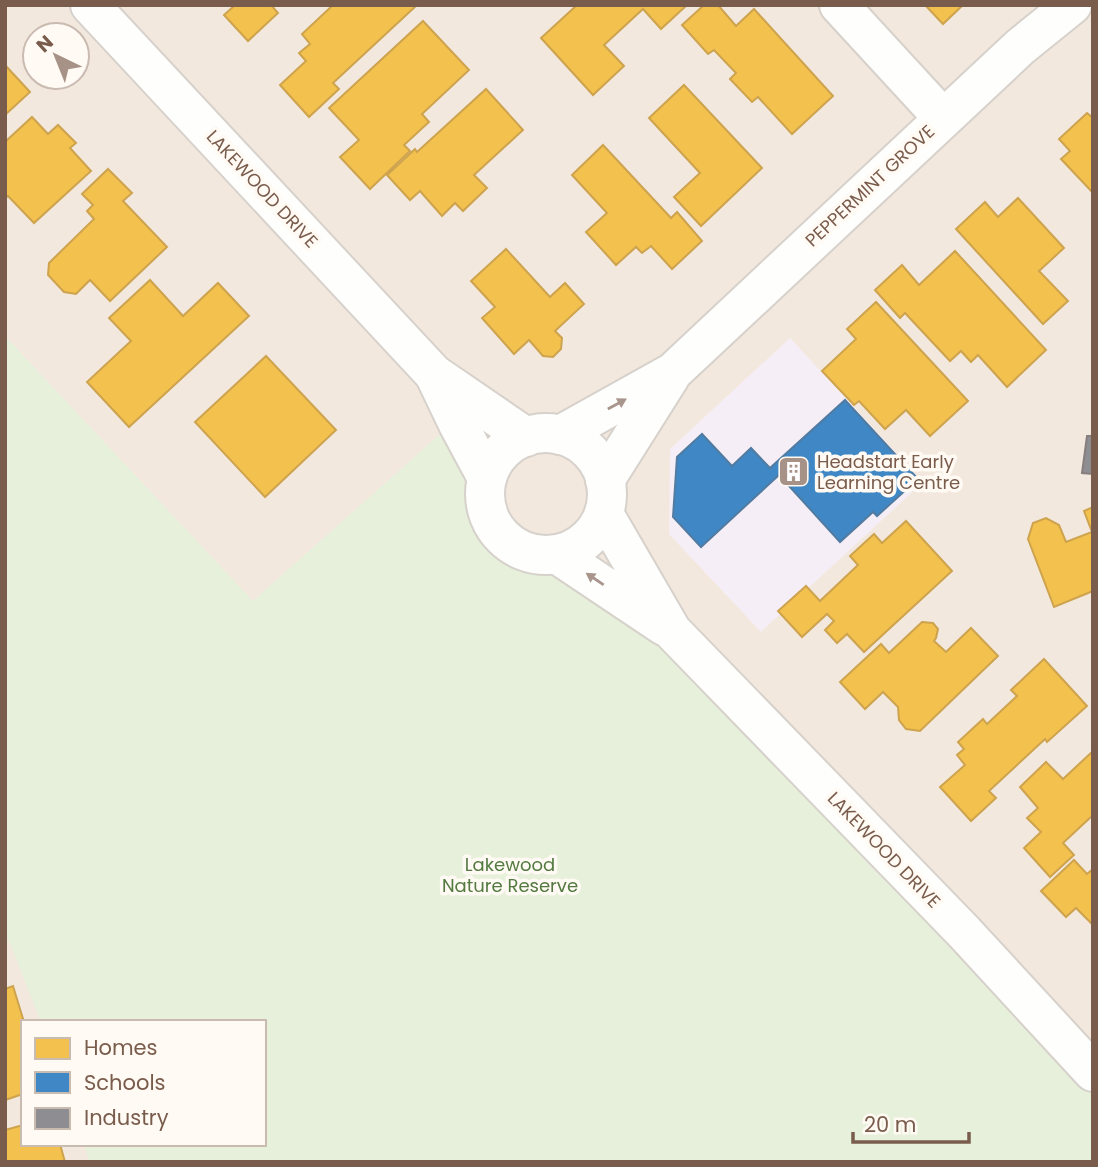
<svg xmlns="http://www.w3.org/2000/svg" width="1098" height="1167" viewBox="0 0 1098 1167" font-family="Poppins,sans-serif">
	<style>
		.residential { fill: #f2e8de; fill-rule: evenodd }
		.education { fill: #f6eef6 }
		.green { fill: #e7f0db }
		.homes { fill: #f2c14e; stroke: #cea34e; stroke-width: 2 }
		.schools { fill: #3f88c5; stroke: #517ba1; stroke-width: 2 }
		.industry { fill: #8d8d92; stroke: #877e7d; stroke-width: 2 }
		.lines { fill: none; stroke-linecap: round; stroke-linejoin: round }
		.minor-casing { stroke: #d7d1cb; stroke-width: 42 }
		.minor { stroke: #fefefd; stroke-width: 38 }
		.oneway { fill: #a8958b }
		.labels { text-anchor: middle; stroke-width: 7; stroke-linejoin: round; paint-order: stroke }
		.street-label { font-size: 18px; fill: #7a5c4d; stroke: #fffaf3 }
		.poi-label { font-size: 18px; fill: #7a5c4d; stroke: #fffaf3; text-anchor: start }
		.park-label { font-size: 18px; fill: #537a41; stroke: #fffaf3 }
	</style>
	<rect width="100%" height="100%" fill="#f9f5f0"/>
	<!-- residential -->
	<path class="residential" d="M5 5H1093V1162H5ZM35 35H77V77H35ZM23 1022H264V1144H23Z"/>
	<!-- education -->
	<polygon class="education" points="790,338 923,482 761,632 669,534 670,449"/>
	<!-- green -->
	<polygon class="green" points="5,336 253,601 456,420 484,473 484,498 489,518 500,536 517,549 537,555 558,555 672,631 1093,1072 1093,1162 89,1162 84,1144 264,1144 264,1022 41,1022 5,931"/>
	<!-- homes -->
	<g class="homes">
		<polygon points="235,5 271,5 278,13 248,41 224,15"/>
		<polygon points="333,5 417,5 333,83 339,89 309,117 280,85 306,61 299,53 310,44 302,34"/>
		<polygon points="577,5 687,5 661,29 643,9 604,45 624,66 593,95 541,38"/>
		<polygon points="704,5 718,5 736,26 754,9 833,96 792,134 758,97 752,102 730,79 736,73 714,50 708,54 682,25"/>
		<polygon points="925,5 963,5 943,24"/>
		<polygon points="423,21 469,70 422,114 429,122 404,145 410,151 370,189 340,157 359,140 329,108"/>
		<polygon points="5,65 30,92 5,115"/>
		<polygon points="684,85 762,168 701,226 674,197 700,173 649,118"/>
		<polygon points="486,89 523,130 474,175 487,188 463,211 455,203 442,216 420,191 410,200 387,175 415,149 417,152"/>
		<polygon points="1087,113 1093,118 1093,193 1061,159 1070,151 1059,139"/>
		<polygon points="32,117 48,134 58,125 76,143 70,148 91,171 34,223 8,196 5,198 5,142"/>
		<polygon points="603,145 671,218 677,212 702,241 672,269 651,246 642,253 636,247 616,265 586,232 607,213 572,175"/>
		<polygon points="108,169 132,193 123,201 167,247 110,301 90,280 76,294 64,292 48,275 49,263 94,219 87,211 93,205 82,194"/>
		<polygon points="1018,198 1064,248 1039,271 1068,301 1043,324 956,229 985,202 998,217"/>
		<polygon points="506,249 550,297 565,283 584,304 555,331 562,338 561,349 553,357 543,356 529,340 514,354 482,318 495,307 471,281"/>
		<polygon points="955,251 1046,350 1007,387 978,355 971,362 961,351 950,361 905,313 900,318 875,290 902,265 919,285"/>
		<polygon points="150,280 183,316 218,283 249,316 129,427 87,382 131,341 109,318"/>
		<polygon points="876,302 968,401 930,436 906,410 885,429 859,401 854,405 822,371 856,339 847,329"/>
		<polygon points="266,356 336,430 265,497 195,422"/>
		<polygon points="1093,507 1093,591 1054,607 1028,539 1033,523 1046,518 1059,525 1066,542 1092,532 1084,511"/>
		<polygon points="906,521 952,571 864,652 847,634 837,643 825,630 834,621 827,614 802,637 778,611 806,586 820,601 858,565 850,556 874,534 882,543"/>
		<polygon points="922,622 933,623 938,629 936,638 934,641 946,652 971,628 998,656 920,731 906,729 899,720 898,707 883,692 865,709 840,682 881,644 889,653"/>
		<polygon points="1044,659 1087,706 1047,742 1045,739 989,791 996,798 971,821 940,787 965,765 957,755 964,749 958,742 983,719 987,724 1017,696 1011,690"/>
		<polygon points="1093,751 1093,815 1063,843 1074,855 1050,877 1024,848 1041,832 1027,818 1038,808 1020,787 1046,762 1063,779"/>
		<polygon points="1074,860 1087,874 1093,869 1093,925 1076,908 1066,917 1041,891"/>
		<polygon points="13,986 24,1022 23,1094 5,1100 5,989"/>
		<polygon points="23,1125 23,1144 60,1144 65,1162 5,1162 5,1130"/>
	</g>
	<!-- schools -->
	<polygon class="schools" points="845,400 918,479 877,516 873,512 840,542 779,475 701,547 673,517 677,457 702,434 732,466 751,448 770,468"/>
	<!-- industry -->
	<polygon class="industry" points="1087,436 1093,436 1093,474 1082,473"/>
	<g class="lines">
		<defs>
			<g id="minor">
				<polyline points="90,5 434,374 526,437"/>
				<polyline points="839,5 943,118"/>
				<polyline points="435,376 458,424 487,478"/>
				<circle cx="546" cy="494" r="61"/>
				<polyline points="560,435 673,372 1020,47 1072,5"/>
				<polyline points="605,480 670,377"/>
				<polyline points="604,514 672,631 964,932 1093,1072"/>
				<polyline points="558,555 664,626"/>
			</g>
		</defs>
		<!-- minor casing -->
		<use href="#minor" class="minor-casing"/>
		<!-- minor -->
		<use href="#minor" class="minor"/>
	</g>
	<!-- one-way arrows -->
	<defs><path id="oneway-solid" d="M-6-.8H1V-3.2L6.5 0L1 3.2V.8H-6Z" transform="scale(1.75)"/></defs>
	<g class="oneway">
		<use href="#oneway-solid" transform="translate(617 404) rotate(-29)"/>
		<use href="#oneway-solid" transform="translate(595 579) rotate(-146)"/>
	</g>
	<!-- icons -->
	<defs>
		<symbol id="building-square" viewBox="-11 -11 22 22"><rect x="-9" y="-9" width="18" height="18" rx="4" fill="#a69286" stroke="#fffaf3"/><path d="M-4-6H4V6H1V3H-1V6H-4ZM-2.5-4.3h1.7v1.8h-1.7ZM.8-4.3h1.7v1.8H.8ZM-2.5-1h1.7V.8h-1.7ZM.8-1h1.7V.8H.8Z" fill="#fff"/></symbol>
	</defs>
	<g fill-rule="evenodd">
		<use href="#building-square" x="776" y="454" width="35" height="35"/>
	</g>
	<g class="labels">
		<!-- street labels -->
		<g class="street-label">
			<text transform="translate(870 186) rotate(-43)" y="6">PEPPERMINT GROVE</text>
			<text transform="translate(262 189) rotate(47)" y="6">LAKEWOOD DRIVE</text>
			<text transform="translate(884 850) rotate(46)" y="6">LAKEWOOD DRIVE</text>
		</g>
		<!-- poi labels -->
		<g class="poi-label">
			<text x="817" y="468">Headstart Early<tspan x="817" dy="21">Learning Centre</tspan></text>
		</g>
		<!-- park labels -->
		<g class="park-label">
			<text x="510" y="871">Lakewood<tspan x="510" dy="21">Nature Reserve</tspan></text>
		</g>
	</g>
	<!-- border -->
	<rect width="1098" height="1167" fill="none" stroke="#7a5c4d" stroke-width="14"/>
	<!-- legend -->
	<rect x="21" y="1020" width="245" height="126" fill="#fffaf3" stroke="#cabbb1" stroke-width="2"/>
	<rect x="35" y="1038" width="35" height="21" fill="#f2c14e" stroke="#cabbb1" stroke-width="2"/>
	<text x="84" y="1055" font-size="21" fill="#7a5c4d">Homes</text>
	<rect x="35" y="1072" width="35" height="21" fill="#3f88c5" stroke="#cabbb1" stroke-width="2"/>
	<text x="84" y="1090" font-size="21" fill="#7a5c4d">Schools</text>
	<rect x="35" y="1108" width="35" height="21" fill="#8d8d92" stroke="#cabbb1" stroke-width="2"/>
	<text x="84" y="1125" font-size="21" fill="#7a5c4d">Industry</text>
	<!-- north arrow -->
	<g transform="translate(56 56) rotate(317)"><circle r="33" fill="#fffaf3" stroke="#cabbb1" stroke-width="2"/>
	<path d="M0-5L12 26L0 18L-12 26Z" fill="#a69286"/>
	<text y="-10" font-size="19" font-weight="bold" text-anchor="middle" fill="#7a5c4d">N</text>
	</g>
	<!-- scale -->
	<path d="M853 1132v10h116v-10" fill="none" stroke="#7a5c4d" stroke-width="3.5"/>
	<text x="864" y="1132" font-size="21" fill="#7a5c4d" stroke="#fffaf3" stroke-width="5" paint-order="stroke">20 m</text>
</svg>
